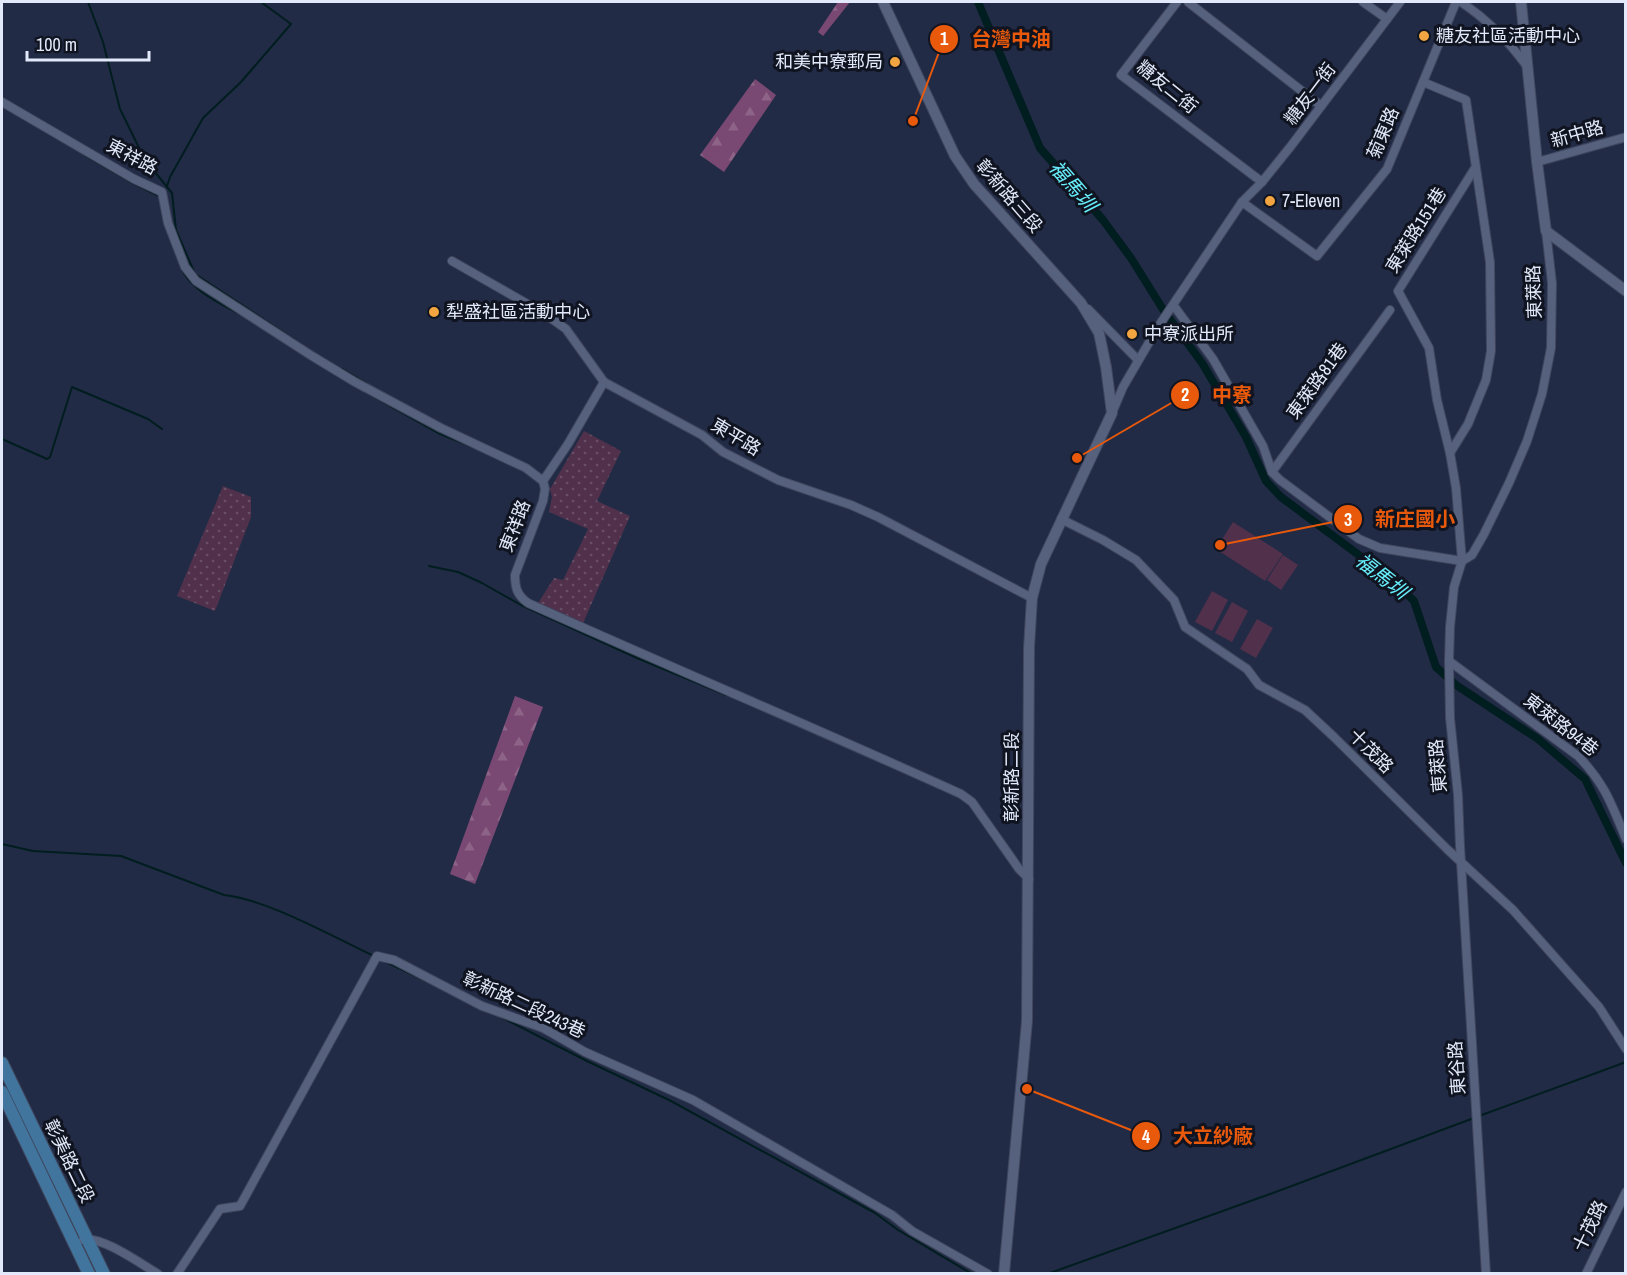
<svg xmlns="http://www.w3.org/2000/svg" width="1627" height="1275" viewBox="0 0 1627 1275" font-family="'Archivo Narrow','Noto Sans TC',sans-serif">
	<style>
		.grass { fill: url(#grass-dots) }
		.forest { fill: url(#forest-firs) }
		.garden { fill: #50304b }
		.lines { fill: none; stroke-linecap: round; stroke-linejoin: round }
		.stream { stroke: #001d1f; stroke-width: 2 }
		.canal { stroke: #001d1f; stroke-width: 8 }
		.minor-casing { stroke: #3f465d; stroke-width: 10 }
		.tertiary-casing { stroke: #3f465d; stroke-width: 12 }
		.secondary-casing { stroke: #3f465d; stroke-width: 14 }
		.minor { stroke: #56617e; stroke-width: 8 }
		.tertiary { stroke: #56617e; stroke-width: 10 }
		.secondary { stroke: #41759d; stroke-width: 12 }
		.poi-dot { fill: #f2a541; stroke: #101420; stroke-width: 2 }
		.labels { text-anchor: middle; stroke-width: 6; stroke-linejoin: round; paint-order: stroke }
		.poi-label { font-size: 18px; fill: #e2e9fa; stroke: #101420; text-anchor: start }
		.street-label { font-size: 18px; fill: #e2e9fa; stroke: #101420 }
		.water-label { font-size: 20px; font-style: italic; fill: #67effc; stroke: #101420 }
		.leader { fill: none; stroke: #e8590c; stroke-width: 2 }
		.callout-dot { fill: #e8590c; stroke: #101420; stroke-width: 2 }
		.mark-label { font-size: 18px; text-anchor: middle; font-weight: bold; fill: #fff }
		.callout-label { font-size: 20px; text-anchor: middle; font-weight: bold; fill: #e8590c; stroke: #101420; stroke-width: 6; stroke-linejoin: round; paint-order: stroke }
	</style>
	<defs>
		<pattern id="grass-dots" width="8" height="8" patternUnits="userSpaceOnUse" patternTransform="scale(1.5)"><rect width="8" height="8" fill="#50304b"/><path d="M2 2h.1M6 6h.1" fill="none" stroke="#694e66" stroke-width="1.8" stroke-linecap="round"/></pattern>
		<pattern id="forest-firs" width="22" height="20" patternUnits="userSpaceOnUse" patternTransform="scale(1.5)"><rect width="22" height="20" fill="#7a4973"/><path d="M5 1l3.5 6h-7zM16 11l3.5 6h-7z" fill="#8d6388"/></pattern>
	</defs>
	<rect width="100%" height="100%" fill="#222b45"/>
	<!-- grass -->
	<g class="grass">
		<polygon points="584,431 621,451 597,501 630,516 580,630 535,608 554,578 563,580 588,529 549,512 552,497 550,489"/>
		<polygon points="223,486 251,497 251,517 215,611 177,596"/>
	</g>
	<!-- forest -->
	<g class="forest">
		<polygon points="838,2 850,2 823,36 818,32"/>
		<polygon points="755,79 776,95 724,172 700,155"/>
		<polygon points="515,696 543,707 475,884 450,874"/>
	</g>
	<!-- garden -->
	<g class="garden">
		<polygon points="1233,522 1283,554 1265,581 1216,549"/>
		<polygon points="1283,555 1298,565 1281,590 1267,580"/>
		<polygon points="1212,591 1228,600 1212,631 1195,622"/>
		<polygon points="1232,602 1248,611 1232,642 1215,633"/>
		<polygon points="1257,619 1273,628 1256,658 1240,649"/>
	</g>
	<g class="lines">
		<!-- stream -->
		<g class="stream">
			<polyline points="88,2 103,42 120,109 145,160 172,193 176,230 195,274 301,344"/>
			<polyline points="86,156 129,181 159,196"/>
			<polyline points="167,186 170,177 203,118 241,82 291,24 261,2"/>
			<path d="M181 267C189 289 219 303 238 313"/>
			<polyline points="342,369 366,383"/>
			<polyline points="365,392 438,433 475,448"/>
			<polyline points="2,439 47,459 50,457 72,387 148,419 162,429"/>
			<polyline points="429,566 458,572 482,583 521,605 637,658 726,695"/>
			<path d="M2 844 33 851 121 856 224 895C269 900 331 936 374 956"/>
			<polyline points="384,961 428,982"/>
			<polyline points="501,1017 587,1061 671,1101 875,1213 898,1230 972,1274"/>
			<polyline points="1479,1116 1626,1062"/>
			<polyline points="1050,1273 1270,1194 1474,1118"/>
		</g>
		<!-- canal -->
		<polyline class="canal" points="978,2 1040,148 1103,220 1131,258 1164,311 1202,363 1246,437 1266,481 1281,497 1395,582 1414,601 1436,667 1456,685 1538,739 1585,779 1626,863"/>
		<defs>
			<g id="minor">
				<polyline points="1177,2 1121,75 1262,182"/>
				<polyline points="1188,2 1321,106"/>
				<polyline points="1363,2 1387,19"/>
				<path d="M1461 2C1488 20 1507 39 1526 65"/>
				<polyline points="1423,82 1466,100 1490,262 1491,351 1486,380 1468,424 1450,453"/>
				<path d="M2 102 134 179 162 192 168 223 185 267 196 281 312 356 355 382 441 428 526 468 543 481 545 489 543 501 515 575C515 588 517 595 528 603 672 668 818 729 961 794L972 802 1019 869 1029 879"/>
				<polyline points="1537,162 1626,137"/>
				<polyline points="1242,202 1317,256 1387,169 1456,2"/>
				<polyline points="452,261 545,314 566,329 604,382 702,435 723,452 778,480 851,505 878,517 1032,598"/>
				<polyline points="1174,306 1213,359 1263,446 1272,472 1280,480 1359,539 1380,548 1462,561"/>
				<polyline points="1088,309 1138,360"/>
				<polyline points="1112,413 1123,387 1158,327 1242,202 1262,182 1291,146 1400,2"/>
				<polyline points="1272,472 1390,310"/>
				<polyline points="543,481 568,444 604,382"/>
				<polyline points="1061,519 1103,540 1136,560 1174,600 1185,627 1247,669 1259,685 1305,710 1334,737 1448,850 1513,910 1599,1007 1626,1049"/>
				<polyline points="1462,561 1456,488 1450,453 1437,400 1429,348 1398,291 1475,168"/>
				<path d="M1449 661 1578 756C1605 784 1611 803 1626 839"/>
				<path d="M83 1240C101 1235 141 1264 158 1274"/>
				<polyline points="177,1274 220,1209 240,1206 377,956 394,960 482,1006 543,1028 585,1052 693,1100 892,1215 912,1231 988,1274"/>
				<polyline points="1486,1274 1460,846 1458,795 1450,718 1449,661 1450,627 1454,587 1462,561 1472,555 1484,534 1509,483 1527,441 1542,394 1551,348 1552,283 1546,231"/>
				<polyline points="1586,1274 1626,1192"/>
			</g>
			<g id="tertiary">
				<polyline points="883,2 955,156 974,184 1081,303 1099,333 1106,367 1112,413 1041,564 1032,598 1029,648 1027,1021 1004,1274"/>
				<polyline points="1521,2 1537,162 1546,231 1626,291"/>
			</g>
			<g id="secondary">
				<polyline points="2,1063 104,1274"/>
				<polyline points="2,1092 89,1274"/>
			</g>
		</defs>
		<!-- minor casing -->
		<use href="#minor" class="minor-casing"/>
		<!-- tertiary casing -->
		<use href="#tertiary" class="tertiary-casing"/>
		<!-- secondary casing -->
		<use href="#secondary" class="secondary-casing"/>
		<!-- minor -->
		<use href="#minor" class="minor"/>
		<!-- tertiary -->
		<use href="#tertiary" class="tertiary"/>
		<!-- secondary -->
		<use href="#secondary" class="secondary"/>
	</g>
	<!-- markers -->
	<g class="poi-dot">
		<circle cx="1424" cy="36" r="6"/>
		<circle cx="895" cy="62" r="6"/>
		<circle cx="1270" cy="201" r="6"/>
		<circle cx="434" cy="312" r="6"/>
		<circle cx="1132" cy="334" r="6"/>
	</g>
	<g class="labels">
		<!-- poi labels -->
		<g class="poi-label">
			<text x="1436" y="42">糖友社區活動中心</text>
			<text x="883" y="68" text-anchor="end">和美中寮郵局</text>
			<text x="1282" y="207">7-Eleven</text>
			<text x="446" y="318">犁盛社區活動中心</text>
			<text x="1144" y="340">中寮派出所</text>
		</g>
		<!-- street labels -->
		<g class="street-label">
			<text transform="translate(1167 87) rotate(39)" y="6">糖友二街</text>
			<text transform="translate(1310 94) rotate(-53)" y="6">糖友一街</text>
			<text transform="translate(1383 133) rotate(-67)" y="6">菊東路</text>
			<text transform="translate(1577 134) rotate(-16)" y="6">新中路</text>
			<text transform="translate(132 157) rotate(28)" y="6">東祥路</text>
			<text transform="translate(1009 196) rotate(49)" y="6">彰新路三段</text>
			<text transform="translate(1416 230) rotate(-58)" y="6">東萊路151巷</text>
			<text transform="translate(1534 292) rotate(-92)" y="6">東萊路</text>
			<text transform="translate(1317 381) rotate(-54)" y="6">東萊路81巷</text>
			<text transform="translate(736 437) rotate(31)" y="6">東平路</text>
			<text transform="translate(515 526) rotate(-69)" y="6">東祥路</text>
			<text transform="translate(1561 725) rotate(38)" y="6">東萊路94巷</text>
			<text transform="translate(1371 751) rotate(45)" y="6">十茂路</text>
			<text transform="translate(1438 766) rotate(-95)" y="6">東萊路</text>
			<text transform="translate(1012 777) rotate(-90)" y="6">彰新路二段</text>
			<text transform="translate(524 1005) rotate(25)" y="6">彰新路二段243巷</text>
			<text transform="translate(1457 1068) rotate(-94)" y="6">東谷路</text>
			<text transform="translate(69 1161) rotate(64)" y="6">彰美路二段</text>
			<text transform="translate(1590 1226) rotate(-64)" y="6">十茂路</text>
		</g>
		<!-- water labels -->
		<g class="water-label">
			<text transform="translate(1073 186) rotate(49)" y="7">福馬圳</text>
			<text transform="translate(1382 576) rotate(38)" y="7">福馬圳</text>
		</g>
	</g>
	<!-- callouts -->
	<path class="leader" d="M913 121L944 39M1077 458L1185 395M1220 545L1348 519M1027 1089L1146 1136"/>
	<g class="callout-dot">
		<circle cx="913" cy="121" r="6"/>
		<circle cx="1077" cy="458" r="6"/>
		<circle cx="1220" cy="545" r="6"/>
		<circle cx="1027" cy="1089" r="6"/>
		<circle cx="944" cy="39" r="15"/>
		<circle cx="1185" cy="395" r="15"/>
		<circle cx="1348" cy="519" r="15"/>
		<circle cx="1146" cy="1136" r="15"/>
	</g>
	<g class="mark-label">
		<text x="944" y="45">1</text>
		<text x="1185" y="401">2</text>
		<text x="1348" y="526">3</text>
		<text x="1146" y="1143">4</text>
	</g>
	<g class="callout-label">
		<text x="1011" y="46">台灣中油</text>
		<text x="1232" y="402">中寮</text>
		<text x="1415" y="526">新庄國小</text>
		<text x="1213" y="1143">大立紗廠</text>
	</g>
	<!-- border -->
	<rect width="1627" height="1275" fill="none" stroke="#e2e9fa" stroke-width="6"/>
	<!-- scale -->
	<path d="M27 51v9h122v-9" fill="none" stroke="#e2e9fa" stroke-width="3"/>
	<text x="36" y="51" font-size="18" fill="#e2e9fa" stroke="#101420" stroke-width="4.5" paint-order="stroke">100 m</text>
</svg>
